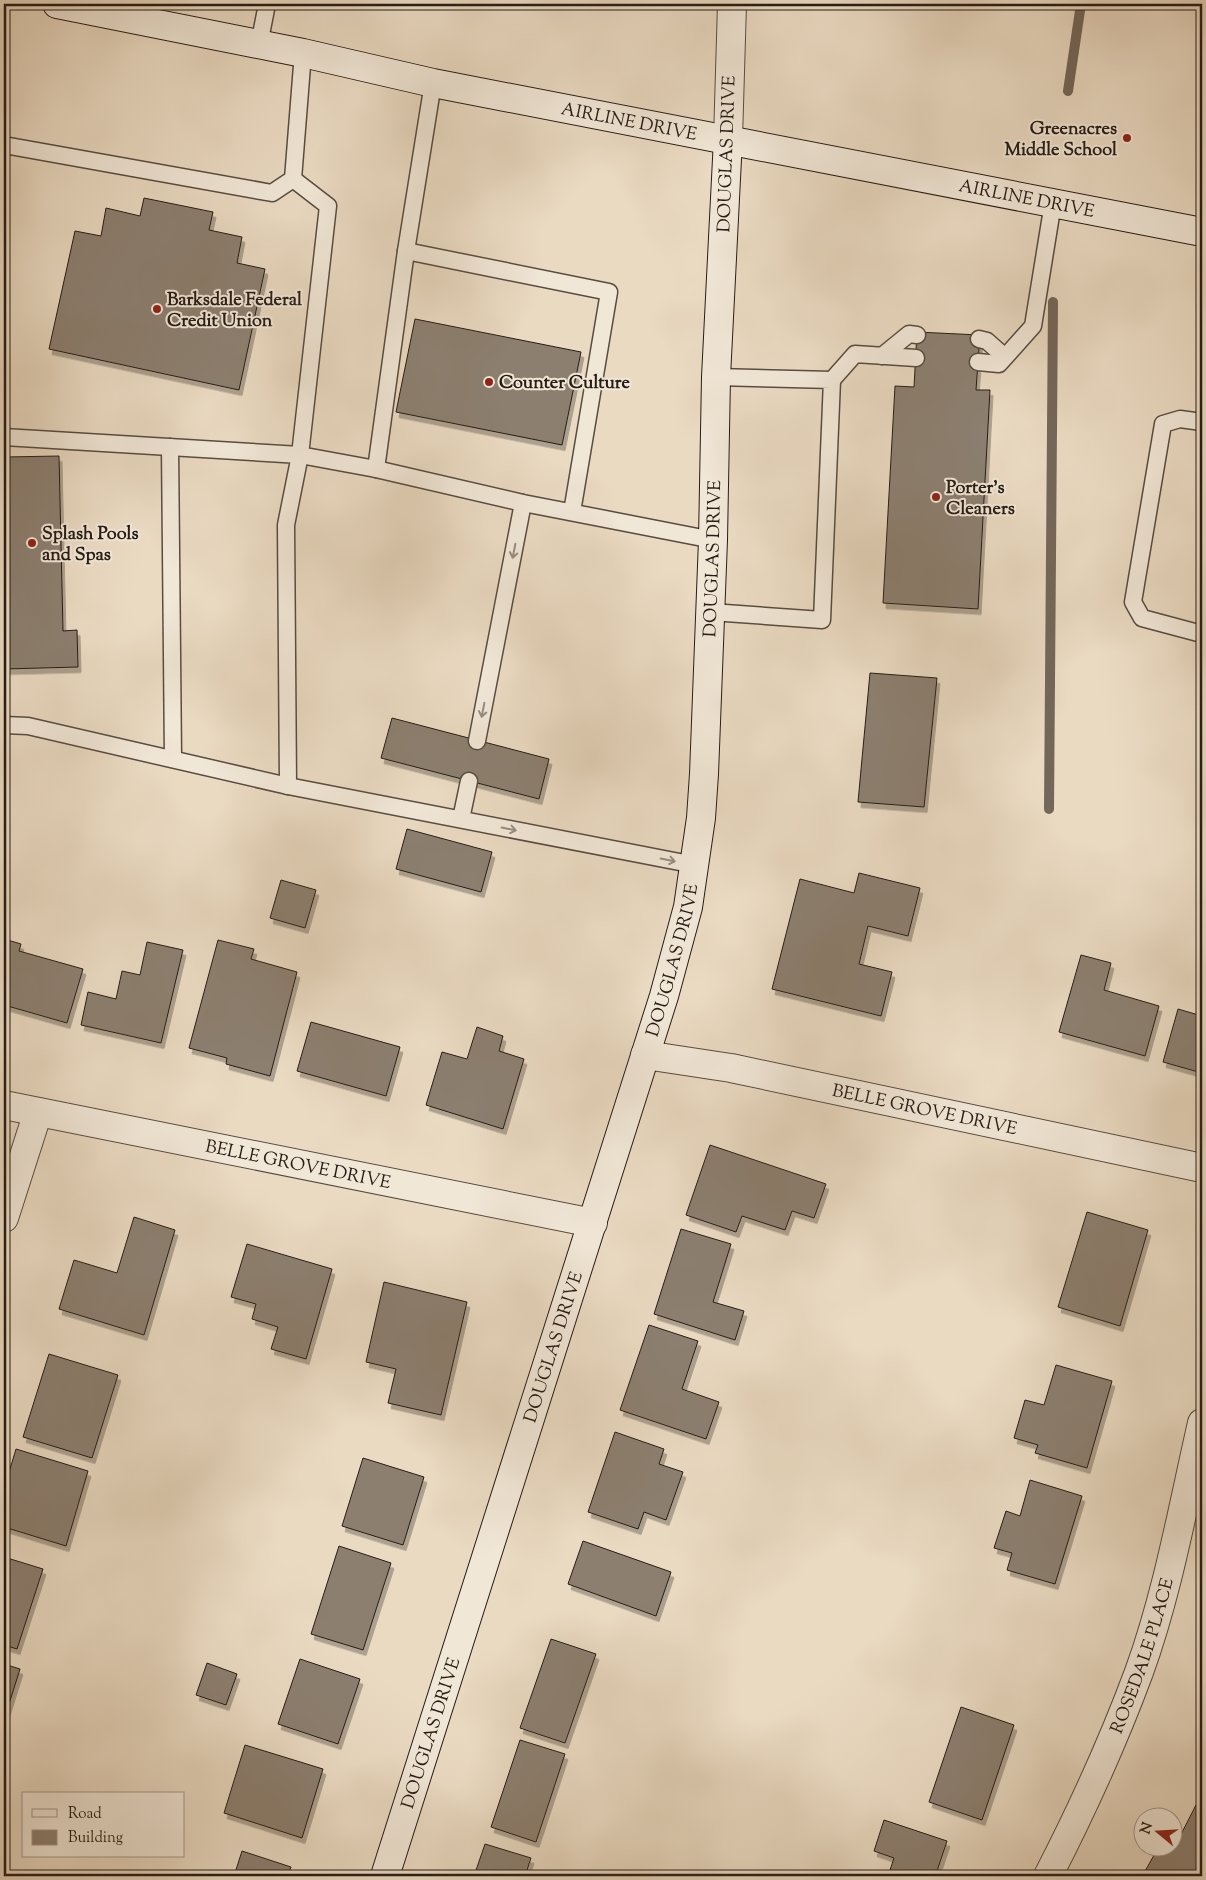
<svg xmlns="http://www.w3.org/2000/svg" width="1206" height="1880" viewBox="0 0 1206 1880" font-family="'Sorts Mill Goudy',serif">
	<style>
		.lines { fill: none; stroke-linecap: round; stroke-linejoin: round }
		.stream { stroke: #74675a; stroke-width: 10 }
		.building { fill: #8c7f6f; stroke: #271c16; filter: url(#shadow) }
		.lane-casing { stroke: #584c41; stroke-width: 19 }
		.street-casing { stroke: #584c41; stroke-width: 30 }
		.secondary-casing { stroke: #271c16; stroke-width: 30 }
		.lane { stroke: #f1e7d7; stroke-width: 16 }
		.street { stroke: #f1e7d7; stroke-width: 28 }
		.secondary { stroke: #f1e7d7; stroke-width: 28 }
		.oneway { stroke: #968c80 }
		.poi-dot { fill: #8f2418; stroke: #f1e7d7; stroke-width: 2 }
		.labels { text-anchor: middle; stroke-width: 4; stroke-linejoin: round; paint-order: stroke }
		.street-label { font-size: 18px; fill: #271c16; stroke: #f1e7d7 }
		.poi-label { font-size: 18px; font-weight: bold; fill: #271c16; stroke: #f1e7d7; text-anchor: start }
	</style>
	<defs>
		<filter id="shadow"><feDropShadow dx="3" dy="5.5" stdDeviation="0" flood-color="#0004"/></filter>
	</defs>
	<rect width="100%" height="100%" fill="#eadac2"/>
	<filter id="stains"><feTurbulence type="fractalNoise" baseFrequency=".004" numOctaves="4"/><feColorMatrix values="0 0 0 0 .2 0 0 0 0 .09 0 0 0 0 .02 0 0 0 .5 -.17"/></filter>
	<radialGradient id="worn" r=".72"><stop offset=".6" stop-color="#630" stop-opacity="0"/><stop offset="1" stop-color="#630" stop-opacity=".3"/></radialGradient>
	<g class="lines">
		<!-- stream -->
		<g class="stream">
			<polyline points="1068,91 1081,4"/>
			<polyline points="1049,809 1053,302"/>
		</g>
	</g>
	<!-- building -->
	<g class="building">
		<polygon points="144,198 213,212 209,230 242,237 237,263 265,269 239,390 49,349 75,231 101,236 106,208 140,216"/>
		<polygon points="415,319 581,352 562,445 396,412"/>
		<polygon points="917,332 980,335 976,390 990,390 978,609 883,603 895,386 914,387"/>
		<polygon points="59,456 63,631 77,630 78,667 4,669 4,457"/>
		<polygon points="870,673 937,678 924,807 858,802"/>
		<polygon points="392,718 549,759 539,799 381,758"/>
		<polygon points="407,829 492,852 481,892 396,869"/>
		<polygon points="859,873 920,888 908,936 868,926 859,964 892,972 881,1016 772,989 800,879 854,893"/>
		<polygon points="281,880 316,890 305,928 270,918"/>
		<polygon points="4,939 21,944 19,951 83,969 67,1023 4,1005"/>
		<polygon points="218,940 254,949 251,959 297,972 270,1076 226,1064 227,1058 189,1048"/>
		<polygon points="147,942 183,950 161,1043 81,1025 88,992 116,999 122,971 140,975"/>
		<polygon points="1081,955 1111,963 1104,990 1159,1006 1145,1056 1059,1032"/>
		<polygon points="1178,1009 1202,1016 1202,1073 1163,1062"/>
		<polygon points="311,1022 400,1047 386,1096 297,1071"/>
		<polygon points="477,1027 503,1036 499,1051 524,1059 503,1129 426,1105 442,1052 467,1059"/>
		<polygon points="710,1145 826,1184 814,1218 792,1211 785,1230 742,1216 736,1232 686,1215"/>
		<polygon points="1087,1212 1148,1230 1120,1326 1058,1307"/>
		<polygon points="134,1217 175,1230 144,1335 59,1309 74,1260 117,1273"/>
		<polygon points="681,1229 731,1244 713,1302 744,1311 735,1340 654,1314"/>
		<polygon points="247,1244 332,1269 306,1359 271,1349 278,1327 252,1319 256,1304 231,1297"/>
		<polygon points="384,1282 467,1302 441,1415 388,1403 396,1369 366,1362"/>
		<polygon points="649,1325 698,1341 682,1389 719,1402 706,1439 620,1410"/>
		<polygon points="49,1354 118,1375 92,1458 23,1437"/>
		<polygon points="1056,1365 1112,1381 1087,1468 1035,1453 1038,1445 1014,1438 1025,1400 1044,1405"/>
		<polygon points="615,1432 664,1449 659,1464 683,1472 666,1520 644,1512 638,1529 588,1512"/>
		<polygon points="16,1449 88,1471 66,1546 4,1527 4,1489"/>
		<polygon points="363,1458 424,1477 403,1545 342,1526"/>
		<polygon points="1030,1480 1082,1496 1055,1584 1007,1570 1012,1553 994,1548 1006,1511 1020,1516"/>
		<polygon points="583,1541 671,1572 656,1616 568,1584"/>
		<polygon points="339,1546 391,1563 363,1650 311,1634"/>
		<polygon points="4,1557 43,1569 17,1649 4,1645"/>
		<polygon points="551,1639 596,1654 565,1743 520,1728"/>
		<polygon points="300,1659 360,1679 338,1744 278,1724"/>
		<polygon points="207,1663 237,1674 226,1705 196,1695"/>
		<polygon points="4,1664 20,1669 4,1720"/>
		<polygon points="961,1707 1014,1725 982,1820 929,1802"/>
		<polygon points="520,1740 565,1754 536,1842 491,1827"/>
		<polygon points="245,1745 323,1769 302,1838 224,1813"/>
		<polygon points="1196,1805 1202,1808 1202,1876 1149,1876 1144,1873 1158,1848 1166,1848 1171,1850 1174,1848"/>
		<polygon points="884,1820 947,1841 937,1871 952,1876 888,1876 894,1858 874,1851"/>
		<polygon points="485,1844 531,1858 525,1876 474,1876"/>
		<polygon points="242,1851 291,1867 288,1876 234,1876"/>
	</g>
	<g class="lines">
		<defs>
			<g id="lane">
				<polyline points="259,45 267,4"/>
				<polyline points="4,145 272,193 293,179 303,53"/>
				<polyline points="293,179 328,206 300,455 376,469 523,503 713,540"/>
				<polyline points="406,251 609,292 572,512"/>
				<polyline points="979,339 987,341 1005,357"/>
				<polyline points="882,356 909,334 917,335"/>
				<polyline points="978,362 999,364 1033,326 1053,203"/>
				<polyline points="832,380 855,354 916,358"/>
				<polyline points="1202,422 1180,419 1163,424 1133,602 1142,618 1202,634"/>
				<polyline points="4,437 300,455 286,525 288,786"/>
				<polyline points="170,447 173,759"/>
				<polyline points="376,469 406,251 433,83"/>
				<polyline points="711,612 822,620 832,380 716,377"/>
				<polyline points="4,725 28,726 288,786 695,865"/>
				<polyline points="477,741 523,503"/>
				<polyline points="461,819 469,781"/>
			</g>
			<g id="street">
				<polyline points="728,139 732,4"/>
				<path id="s1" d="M645 1055 731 1068 1202 1168"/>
				<path id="s2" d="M4 1105 593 1223"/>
				<polyline points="4,1218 38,1112"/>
				<path id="s3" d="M1048 1876C1082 1810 1113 1742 1139 1672 1168 1592 1183 1506 1202 1423"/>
			</g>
			<g id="secondary">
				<path id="s4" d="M57 4 303 53 433 83 1202 232"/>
				<path id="s5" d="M385 1876 664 996 688 907 701 818 704 774 713 540 716 377 728 139"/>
			</g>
		</defs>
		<!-- lane casing -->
		<use href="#lane" class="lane-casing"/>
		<!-- street casing -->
		<use href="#street" class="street-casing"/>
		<!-- secondary casing -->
		<use href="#secondary" class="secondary-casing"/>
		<!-- lane -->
		<use href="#lane" class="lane"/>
		<!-- street -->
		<use href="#street" class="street"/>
		<!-- secondary -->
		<use href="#secondary" class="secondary"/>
	</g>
	<!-- one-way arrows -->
	<defs><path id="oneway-shaft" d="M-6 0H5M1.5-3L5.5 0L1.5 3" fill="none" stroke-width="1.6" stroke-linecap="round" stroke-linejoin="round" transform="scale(1.25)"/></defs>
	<g class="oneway">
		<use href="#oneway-shaft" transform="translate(514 551) rotate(101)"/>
		<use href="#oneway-shaft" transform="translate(483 710) rotate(101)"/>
		<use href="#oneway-shaft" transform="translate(509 829) rotate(11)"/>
		<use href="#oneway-shaft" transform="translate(668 860) rotate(11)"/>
	</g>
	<!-- markers -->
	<g class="poi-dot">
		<circle cx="1127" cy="138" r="5"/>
		<circle cx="157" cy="309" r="5"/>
		<circle cx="489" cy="382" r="5"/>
		<circle cx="936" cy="497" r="5"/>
		<circle cx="32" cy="543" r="5"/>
	</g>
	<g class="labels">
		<!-- street labels -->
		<g class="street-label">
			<text dy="6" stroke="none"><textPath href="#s4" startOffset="584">AIRLINE DRIVE</textPath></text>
			<text transform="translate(726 154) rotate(-88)" y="6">DOUGLAS DRIVE</text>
			<text dy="6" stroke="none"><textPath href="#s4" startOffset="989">AIRLINE DRIVE</textPath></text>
			<text dy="6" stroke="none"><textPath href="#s5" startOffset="1365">DOUGLAS DRIVE</textPath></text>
			<text dy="6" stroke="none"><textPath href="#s5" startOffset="960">DOUGLAS DRIVE</textPath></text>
			<text dy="6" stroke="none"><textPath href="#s1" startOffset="285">BELLE GROVE DRIVE</textPath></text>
			<text dy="6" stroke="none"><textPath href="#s2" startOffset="300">BELLE GROVE DRIVE</textPath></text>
			<text dy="6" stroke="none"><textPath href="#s5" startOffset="555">DOUGLAS DRIVE</textPath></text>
			<text dy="6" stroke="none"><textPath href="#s3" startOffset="240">ROSEDALE PLACE</textPath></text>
			<text dy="6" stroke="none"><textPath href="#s5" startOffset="150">DOUGLAS DRIVE</textPath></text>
		</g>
		<!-- poi labels -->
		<g class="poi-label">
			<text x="1117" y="134" text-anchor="end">Greenacres<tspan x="1117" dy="21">Middle School</tspan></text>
			<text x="167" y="305">Barksdale Federal<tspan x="167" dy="21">Credit Union</tspan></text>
			<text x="499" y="388">Counter Culture</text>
			<text x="946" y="493">Porter's<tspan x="946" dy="21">Cleaners</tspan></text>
			<text x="42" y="539">Splash Pools<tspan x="42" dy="21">and Spas</tspan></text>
		</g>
	</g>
	<!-- margin -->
	<rect width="1206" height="1880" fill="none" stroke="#eadac2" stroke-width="20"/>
	<rect x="5" y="5" width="1196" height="1870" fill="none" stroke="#271c16" stroke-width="2.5"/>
	<rect x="10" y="10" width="1186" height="1860" fill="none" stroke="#271c16"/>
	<!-- legend -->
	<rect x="22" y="1792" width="162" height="65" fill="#f1e7d7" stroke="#a0968a"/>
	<rect x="32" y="1809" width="25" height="8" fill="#f1e7d7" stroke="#a0968a"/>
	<text x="68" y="1818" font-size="15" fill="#271c16">Road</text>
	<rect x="32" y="1830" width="25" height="15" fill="#8c7f6f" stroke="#a0968a"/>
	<text x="68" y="1842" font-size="15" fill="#271c16">Building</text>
	<!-- north arrow -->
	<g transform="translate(1158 1832) rotate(288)"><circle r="24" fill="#f1e7d7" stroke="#a0968a"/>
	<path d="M0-4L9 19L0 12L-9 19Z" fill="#8f2418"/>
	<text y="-8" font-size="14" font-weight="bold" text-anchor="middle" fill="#271c16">N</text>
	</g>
	<rect width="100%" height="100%" filter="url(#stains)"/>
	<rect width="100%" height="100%" fill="url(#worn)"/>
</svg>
